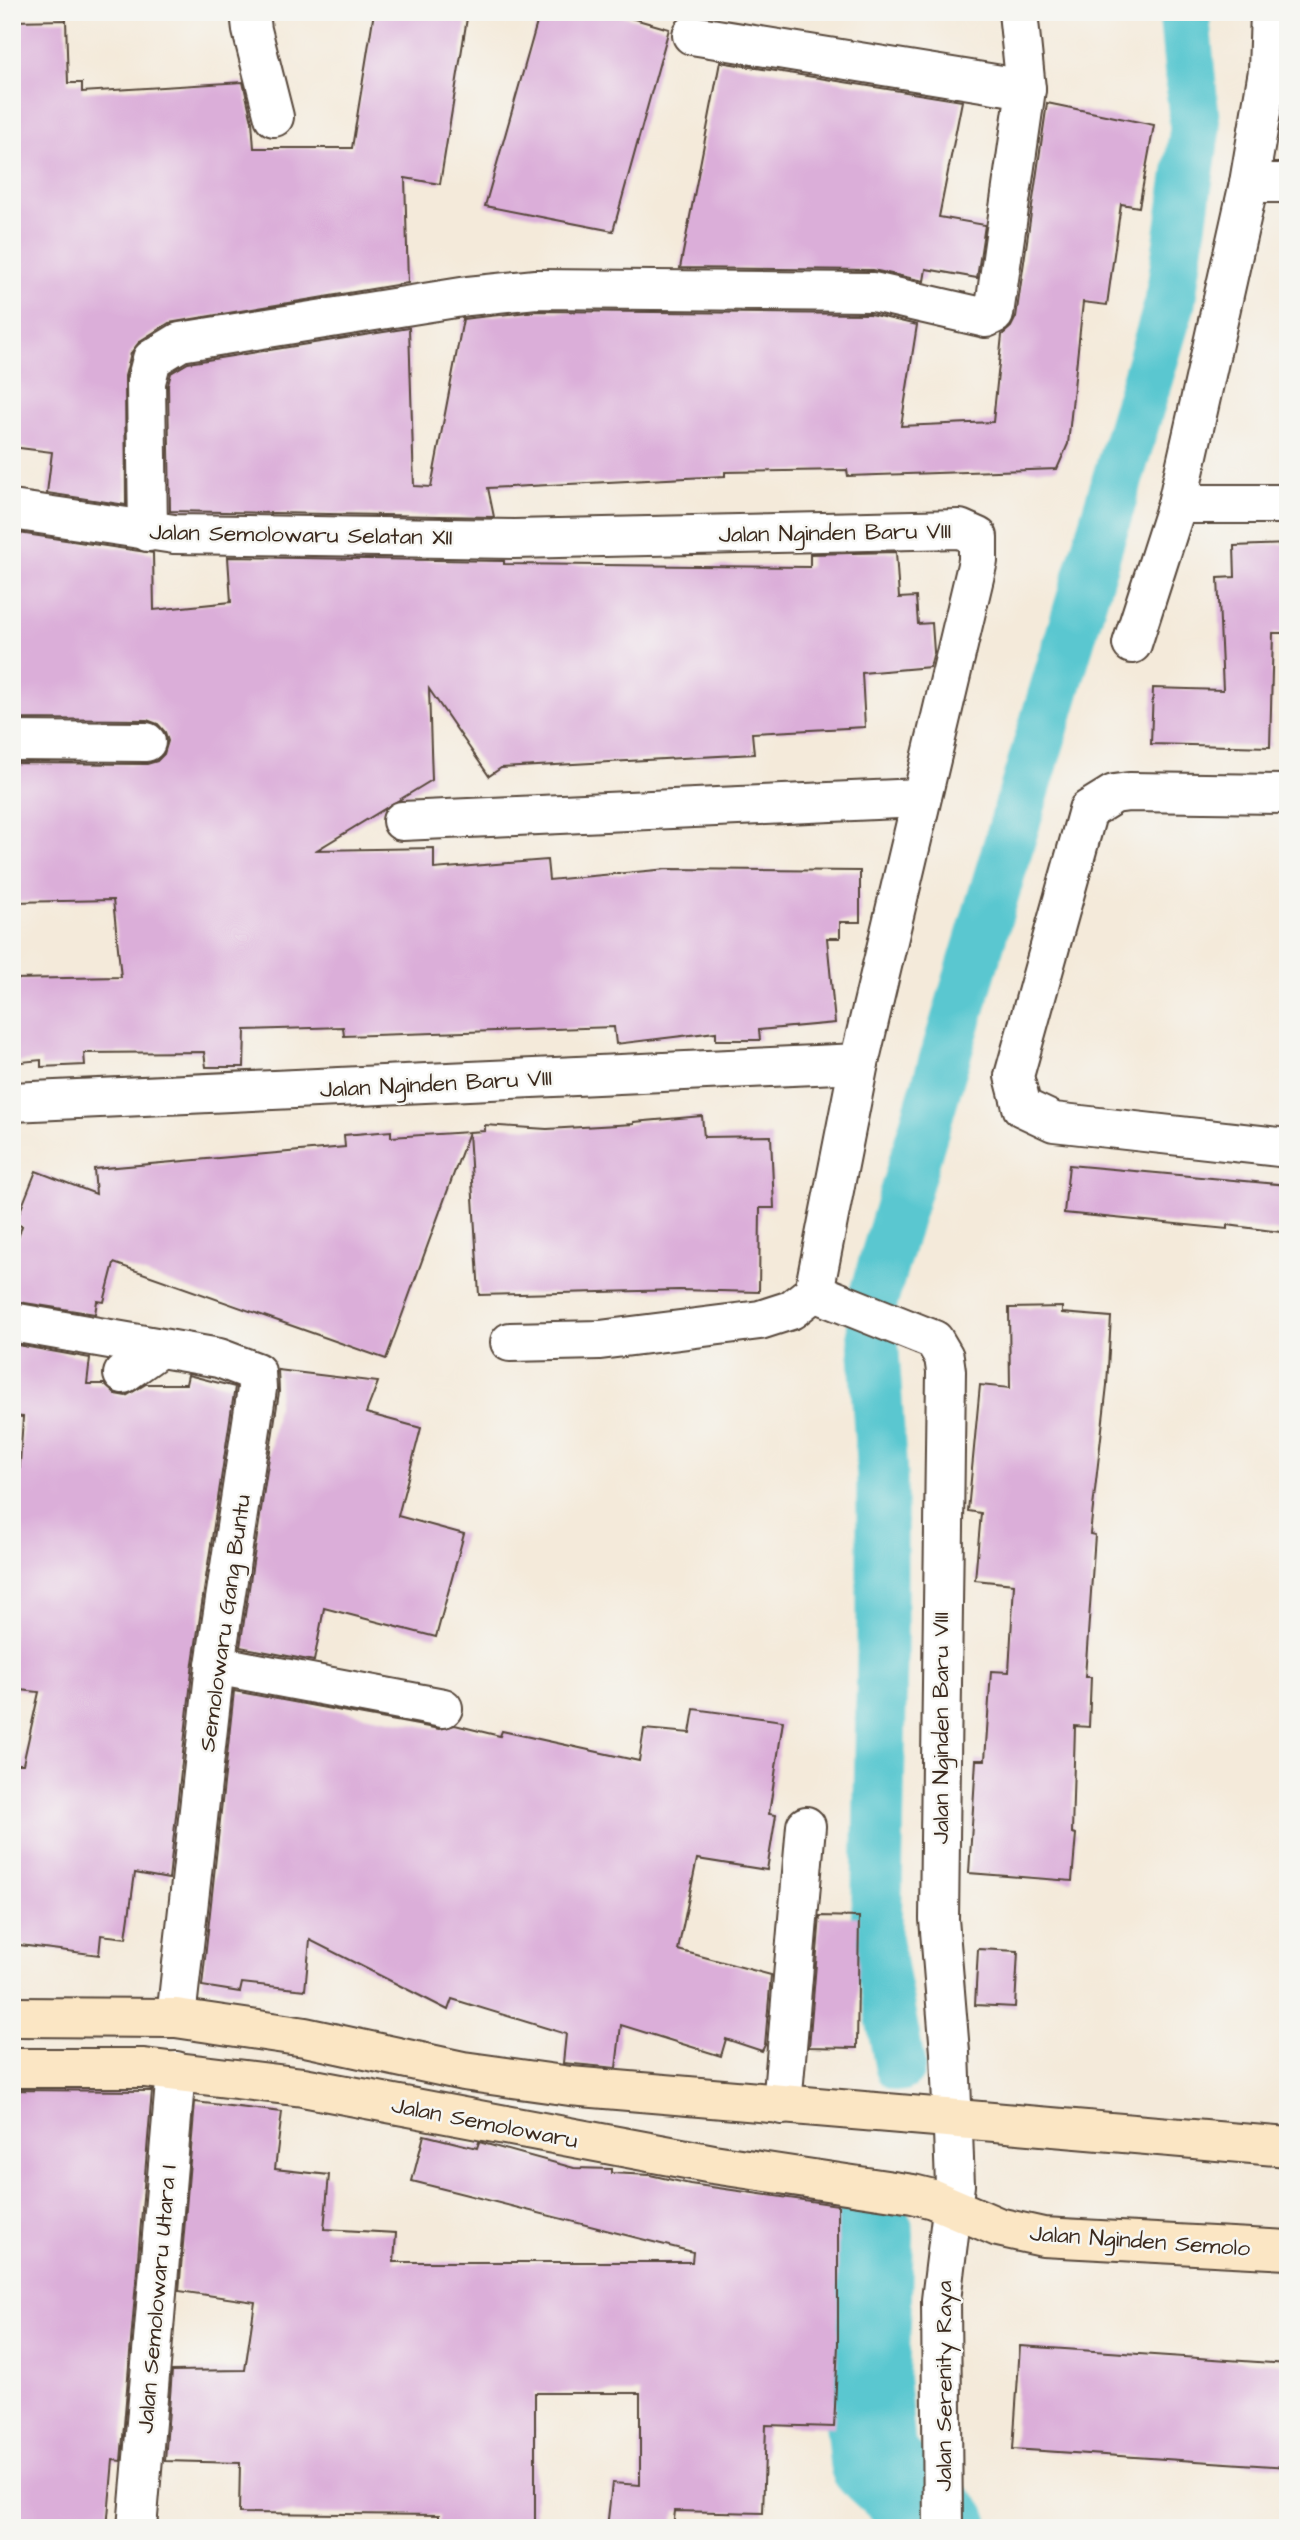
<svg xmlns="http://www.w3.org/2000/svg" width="1300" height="2540" viewBox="0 0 1300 2540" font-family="'Architects Daughter',sans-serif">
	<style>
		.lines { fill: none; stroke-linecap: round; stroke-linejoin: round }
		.canal { stroke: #5ac7d0; stroke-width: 51 }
		.river { stroke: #5ac7d0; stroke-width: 88 }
		.building { fill: #dbaed9 }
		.minor-casing { stroke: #57473a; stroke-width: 42 }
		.secondary-casing { stroke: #57473a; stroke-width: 42 }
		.minor { stroke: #fff; stroke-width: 38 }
		.secondary { stroke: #fbe6c4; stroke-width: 38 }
		.labels { text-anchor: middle; stroke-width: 5; stroke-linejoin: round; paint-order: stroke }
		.street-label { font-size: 23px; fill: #3b2a1e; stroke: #f6f6f2 }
	</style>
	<rect width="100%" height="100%" fill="#f6f6f2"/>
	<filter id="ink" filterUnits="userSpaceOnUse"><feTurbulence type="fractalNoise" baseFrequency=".0143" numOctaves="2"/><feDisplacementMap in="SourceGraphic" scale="14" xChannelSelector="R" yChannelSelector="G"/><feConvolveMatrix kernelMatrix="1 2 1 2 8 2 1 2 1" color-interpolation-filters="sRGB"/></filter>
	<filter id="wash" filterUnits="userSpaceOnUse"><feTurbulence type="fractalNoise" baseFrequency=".00686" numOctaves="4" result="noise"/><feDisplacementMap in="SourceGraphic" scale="28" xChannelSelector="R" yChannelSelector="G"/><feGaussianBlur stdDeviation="1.57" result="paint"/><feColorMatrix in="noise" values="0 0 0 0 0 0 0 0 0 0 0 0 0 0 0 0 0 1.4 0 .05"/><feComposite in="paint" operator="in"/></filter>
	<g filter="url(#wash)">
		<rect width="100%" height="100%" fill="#f4eada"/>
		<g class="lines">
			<!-- canal -->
			<polyline class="canal" points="900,2066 876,1937 882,1660 882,1477 871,1306 1170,303 1195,128 1184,12"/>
			<!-- river -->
			<polyline class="river" points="870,2235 865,2379 873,2461 946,2528"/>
		</g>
		<g id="blocks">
			<!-- building -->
			<g class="building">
				<polygon points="374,12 468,12 440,184 405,178 408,283 169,323 140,341 131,353 125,376 126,505 47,493 52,452 12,447 12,21 66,20 68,83 82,83 82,92 243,82 252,121 254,148 352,148"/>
				<polygon points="540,12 610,12 669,29 613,231 485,206"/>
				<polygon points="720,62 962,101 939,217 985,225 977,278 926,269 924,281 873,270 680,268"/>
				<polygon points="1047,103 1154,125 1139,207 1121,204 1107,305 1083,302 1068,444 1057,469 848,476 847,470 725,472 725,476 488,488 494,517 170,511 168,385 171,373 188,363 409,328 414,486 431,487 463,319 471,318 537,311 870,314 917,325 901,426 993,422 1002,335 1011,327 1016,317"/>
				<polygon points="12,532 153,553 154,610 231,602 228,557 504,561 504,564 810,567 810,554 896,552 899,598 916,597 918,624 932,623 934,652 930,667 862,673 865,727 752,733 754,754 501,768 489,776 429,689 432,780 317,850 434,848 434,869 547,860 549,880 668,869 860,871 860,922 840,922 840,938 827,938 835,1023 759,1030 760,1040 716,1040 716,1032 616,1044 614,1027 344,1036 343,1027 245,1030 244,1067 206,1067 204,1052 84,1053 85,1065 41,1067 41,1060 12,1063 12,979 121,977 113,900 12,902 12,763 147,764 157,761 164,754 168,741 165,732 158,724 147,720 12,719"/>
				<polygon points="1288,544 1288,633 1273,633 1270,747 1151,744 1153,688 1223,690 1218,578 1235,577 1234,546"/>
				<polygon points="702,1116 704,1137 771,1136 774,1208 760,1208 759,1292 679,1290 479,1295 469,1132 485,1131 485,1125 547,1129 634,1124 634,1122"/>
				<polygon points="391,1131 391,1137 469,1132 386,1359 114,1263 104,1302 97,1301 95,1314 12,1301 12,1256 22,1226 15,1224 36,1171 96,1194 94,1169 345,1147 344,1135"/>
				<polygon points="1069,1165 1288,1185 1288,1233 1227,1225 1227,1229 1064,1213"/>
				<polygon points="1062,1307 1062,1313 1111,1317 1107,1385 1090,1534 1095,1535 1085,1677 1091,1677 1089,1727 1075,1726 1072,1833 1076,1834 1072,1881 969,1873 976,1760 985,1760 991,1671 1009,1672 1014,1584 975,1580 981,1513 968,1511 980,1385 1010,1388 1009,1308"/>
				<polygon points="12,1344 90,1358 87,1384 104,1384 115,1394 126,1396 146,1384 186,1384 188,1375 235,1387 193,1663 169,1879 135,1873 126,1938 101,1935 99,1955 12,1944 12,1764 23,1764 39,1692 12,1689 12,1589 23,1417 12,1416"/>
				<polygon points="278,1370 378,1382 366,1413 421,1428 398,1516 464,1534 436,1637 324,1608 314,1661 240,1647 279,1392"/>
				<polygon points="234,1691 439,1729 455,1725 500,1736 502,1731 639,1761 644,1729 690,1733 694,1709 783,1721 769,1814 776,1815 767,1870 697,1859 678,1950 771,1975 765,2045 762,2051 726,2039 721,2056 621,2025 616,2068 563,2063 566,2034 452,1999 448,2010 310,1940 305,1990 242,1983 240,1992 202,1986"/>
				<polygon points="820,1916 859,1917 857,2048 809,2047"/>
				<polygon points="978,1949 1018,1951 1015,2007 975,2005"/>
				<polygon points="12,2090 152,2091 121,2461 113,2460 107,2528 12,2528"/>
				<polygon points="195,2102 282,2112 275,2169 329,2175 324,2229 396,2233 394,2262 692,2262 693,2252 412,2181 424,2135 477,2148 479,2142 574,2168 611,2169 611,2173 650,2175 690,2184 838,2205 838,2345 834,2427 766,2425 763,2513 675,2511 673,2528 607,2528 612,2483 640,2485 640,2393 535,2393 535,2528 439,2528 439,2515 239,2513 240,2463 165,2461 172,2371 245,2370 255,2302 179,2291"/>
				<polygon points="1020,2346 1288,2364 1288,2467 1013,2449"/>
			</g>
		</g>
	</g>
	<g filter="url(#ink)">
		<use href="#blocks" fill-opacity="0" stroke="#57473a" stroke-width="2"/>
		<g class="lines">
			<defs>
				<g id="minor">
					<polyline points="250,12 252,30 274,117"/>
					<polyline points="692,35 1026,89"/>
					<polyline points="1249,183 1288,183"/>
					<polyline points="1177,504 1288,504"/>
					<polyline points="12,510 174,534 514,539 960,529 978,537 978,561 859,1063 814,1292 791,1310 760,1320 600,1340 510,1342"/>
					<polyline points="148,532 146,382 152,359 180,342 468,296 536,289 873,292 986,318 994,314 1026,89 1018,12"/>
					<polyline points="1132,644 1177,504 1249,183 1268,71 1270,12"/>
					<polyline points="12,741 146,742"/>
					<polyline points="1288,794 1129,792 1114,794 1088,810 1014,1076 1022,1107 1054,1122 1288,1148"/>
					<polyline points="402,821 920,798"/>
					<polyline points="12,1102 859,1063"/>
					<polyline points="814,1292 934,1340 944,1357 946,1371 939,1919 950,2052 955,2185 941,2300 943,2528"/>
					<polyline points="12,1322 219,1358 256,1372 257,1389 215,1665 176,2018"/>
					<polyline points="123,1374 158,1349"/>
					<polyline points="215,1665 443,1708"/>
					<polyline points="782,2105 806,1826"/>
					<polyline points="137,2528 176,2071"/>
				</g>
				<g id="secondary">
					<polyline points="12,2017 176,2018 305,2037 463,2071 570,2086 1288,2147"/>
					<polyline points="12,2068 144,2068 303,2087 713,2164 913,2194 933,2199 998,2227 1043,2237 1288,2250"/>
				</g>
			</defs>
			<!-- minor casing -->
			<use href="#minor" class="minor-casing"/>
			<!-- secondary casing -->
			<use href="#secondary" class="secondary-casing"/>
			<!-- minor -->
			<use href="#minor" class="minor"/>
			<!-- secondary -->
			<use href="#secondary" class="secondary"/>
		</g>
	</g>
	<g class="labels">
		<!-- street labels -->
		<g class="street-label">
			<text transform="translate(835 532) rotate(-1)" y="8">Jalan Nginden Baru VIII</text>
			<text transform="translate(301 534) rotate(1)" y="8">Jalan Semolowaru Selatan XII</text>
			<text transform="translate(436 1083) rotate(-3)" y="8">Jalan Nginden Baru VIII</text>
			<text transform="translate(224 1623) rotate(-82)" y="8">Semolowaru Gang Buntu</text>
			<text transform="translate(940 1728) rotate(-90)" y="8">Jalan Nginden Baru VIII</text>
			<text transform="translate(485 2122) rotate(11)" y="8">Jalan Semolowaru</text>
			<text transform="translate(1140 2240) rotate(4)" y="8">Jalan Nginden Semolo</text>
			<text transform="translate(156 2299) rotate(-85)" y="8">Jalan Semolowaru Utara I</text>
			<text transform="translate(943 2386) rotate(-90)" y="8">Jalan Serenity Raya</text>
		</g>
	</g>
	<!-- margin -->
	<rect width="1300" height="2540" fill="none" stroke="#f6f6f2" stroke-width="42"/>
</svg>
